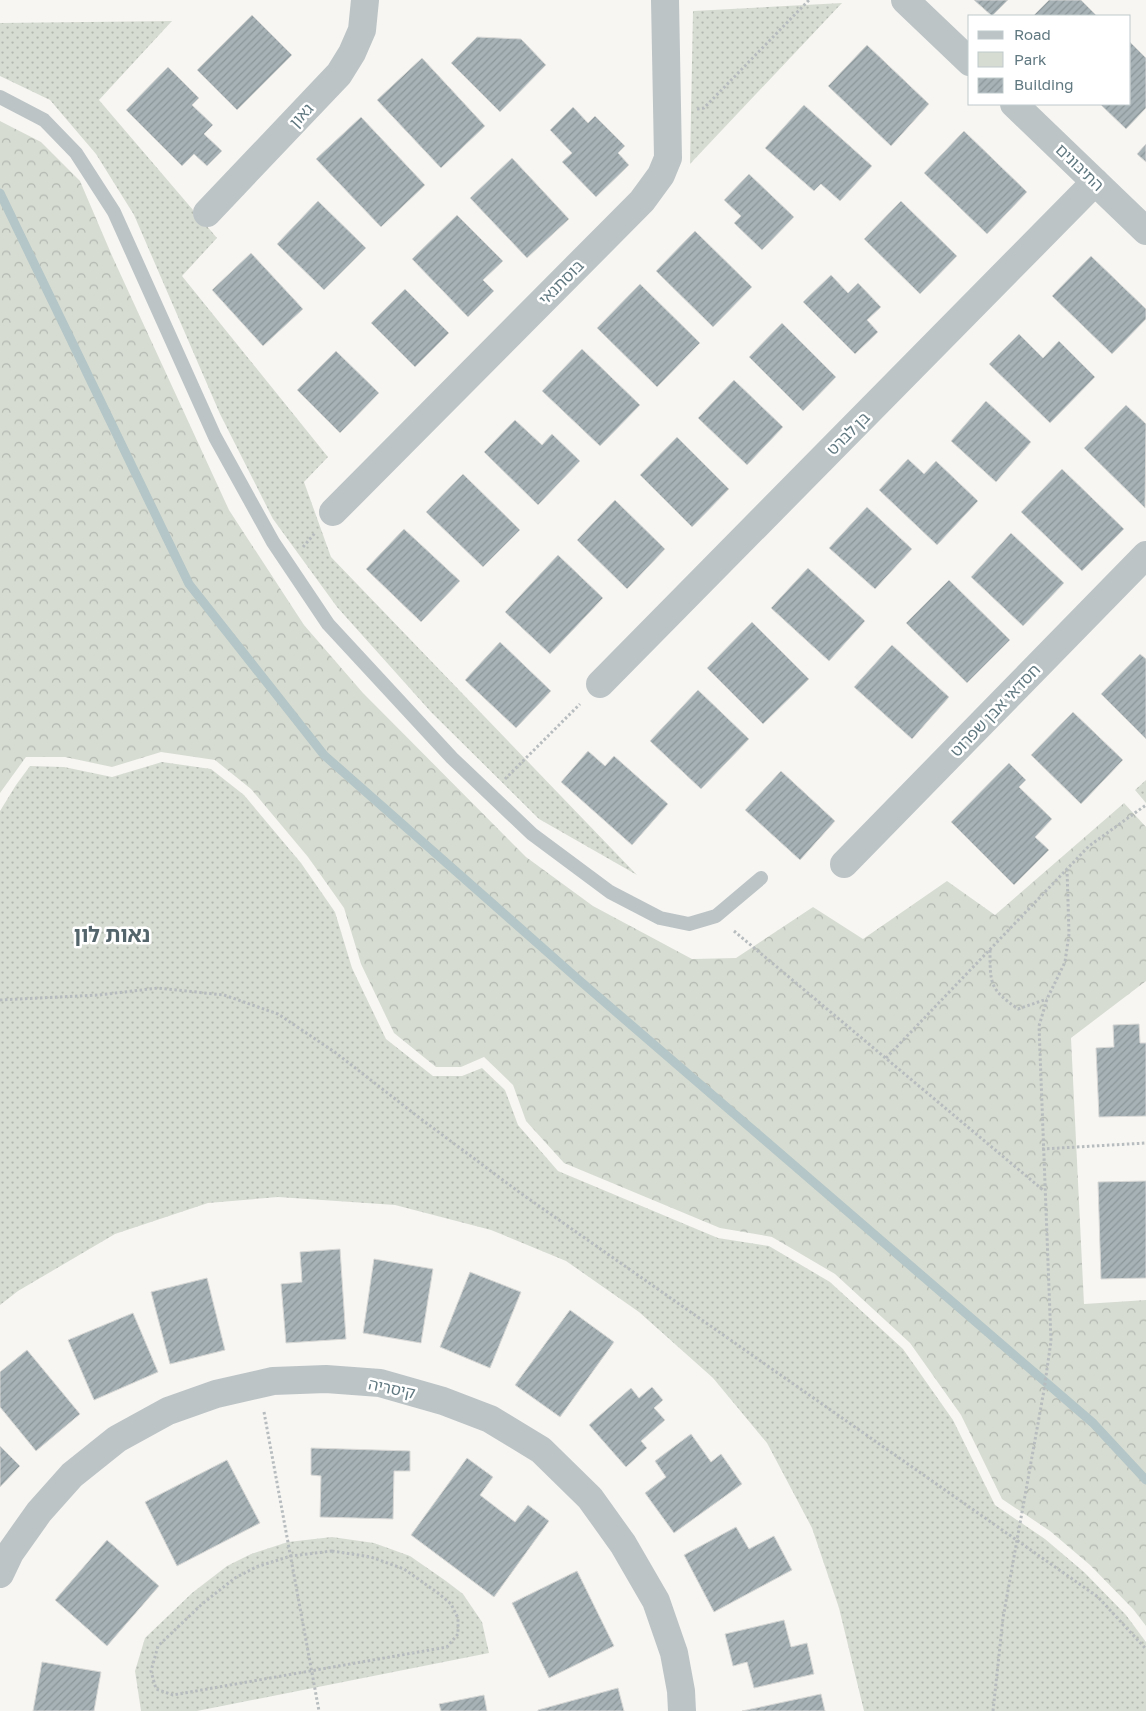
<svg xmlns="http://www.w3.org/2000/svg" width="1146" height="1711" viewBox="0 0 1146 1711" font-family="'Golos Text','Noto Sans Hebrew',sans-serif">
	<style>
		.green { fill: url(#green-dots) }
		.forest { fill: url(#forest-crowns) }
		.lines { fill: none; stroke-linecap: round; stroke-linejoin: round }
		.stream { stroke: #b4c6c7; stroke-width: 9 }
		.building { fill: url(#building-hatch); stroke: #d8d8d6 }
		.path { stroke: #b7bcbe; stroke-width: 3; stroke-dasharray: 2.5 2.5; stroke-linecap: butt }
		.lane { stroke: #bdc4c6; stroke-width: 14 }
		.street { stroke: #bdc4c6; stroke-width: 28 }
		.labels { text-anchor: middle; stroke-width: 5; stroke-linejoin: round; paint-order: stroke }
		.street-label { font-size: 16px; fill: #607880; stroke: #fff }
		.district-label { font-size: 21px; font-weight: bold; fill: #53646a; stroke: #fff }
	</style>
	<defs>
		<pattern id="green-dots" width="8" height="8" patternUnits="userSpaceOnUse" patternTransform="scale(1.25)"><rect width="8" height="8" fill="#d7dcd2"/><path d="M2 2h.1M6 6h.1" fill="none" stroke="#b2b7b0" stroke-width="1.8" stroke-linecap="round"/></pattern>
		<pattern id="forest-crowns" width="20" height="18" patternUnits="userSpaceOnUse" patternTransform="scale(1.25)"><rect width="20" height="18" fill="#d7dcd2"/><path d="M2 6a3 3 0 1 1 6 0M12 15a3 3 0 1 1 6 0" fill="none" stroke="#b2b7b0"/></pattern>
		<pattern id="building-hatch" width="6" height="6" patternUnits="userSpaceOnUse" patternTransform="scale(1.25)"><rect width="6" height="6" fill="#a6b2b6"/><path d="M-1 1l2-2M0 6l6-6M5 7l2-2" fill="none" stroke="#8b9699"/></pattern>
	</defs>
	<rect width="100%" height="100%" fill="#f7f6f3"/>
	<!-- green -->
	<g class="green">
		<polygon points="842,3 690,164 693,11"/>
		<polygon points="172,21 99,100 217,238 182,276 328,457 304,482 331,557 637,875 539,819 431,712 337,607 273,519 220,414 134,215 96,154 50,100 0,76 0,23"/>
		<polygon points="162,762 211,769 244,795 301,863 335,912 352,968 386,1039 433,1076 462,1076 482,1068 505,1090 518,1125 558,1171 718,1238 769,1246 830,1282 903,1349 953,1420 995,1505 1045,1539 1084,1572 1126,1615 1146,1642 1146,1711 864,1711 839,1608 812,1528 767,1443 713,1378 639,1312 566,1261 491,1230 395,1205 278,1197 208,1203 115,1234 18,1291 0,1305 0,811 16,785 30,766 64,767 112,777"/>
		<polygon points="1146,780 1146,803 1135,790"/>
		<polygon points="332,1537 374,1543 410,1556 446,1581 463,1594 482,1622 489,1653 197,1711 141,1711 135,1671 145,1638 192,1593 227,1566 251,1554 288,1542"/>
	</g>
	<!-- forest -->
	<polygon class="forest" points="0,121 41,142 80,181 113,258 229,510 304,625 363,693 526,857 593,906 692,959 736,958 813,907 863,939 947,881 995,915 1124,803 1146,827 1146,981 1071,1038 1084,1304 1146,1300 1146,1626 1133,1609 1090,1565 1050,1531 1002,1499 961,1415 910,1343 835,1274 772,1237 720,1228 564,1163 526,1121 513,1085 484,1057 461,1067 436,1067 394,1033 361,964 344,908 308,857 251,789 215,760 161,752 112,767 65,757 26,757 0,793"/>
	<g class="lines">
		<!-- stream -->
		<polyline class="stream" points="0,193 189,584 324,755 579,980 1093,1423 1146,1480"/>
	</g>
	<!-- building -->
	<g class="building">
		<polygon points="974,0 1008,0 992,16"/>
		<polygon points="1049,0 1081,0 1097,16 1033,16"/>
		<polygon points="252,15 292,55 237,110 197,70"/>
		<polygon points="477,37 521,39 546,65 500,112 451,63"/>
		<polygon points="1130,42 1146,58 1146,108 1126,129 1100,104 1130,104"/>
		<polygon points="867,45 929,104 891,146 828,86"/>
		<polygon points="422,58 485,126 441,168 377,100"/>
		<polygon points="168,67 199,98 192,105 213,125 204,134 222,151 207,166 194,154 182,166 126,110"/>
		<polygon points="804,105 872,166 840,201 821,184 814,191 765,148"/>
		<polygon points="573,107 588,123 595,116 625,146 618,153 629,165 596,197 562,162 572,153 550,130"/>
		<polygon points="361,117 425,185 381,227 316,159"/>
		<polygon points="964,131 1027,192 987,234 924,173"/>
		<polygon points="1146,144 1146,162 1137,154"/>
		<polygon points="512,158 569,219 527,258 470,198"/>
		<polygon points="749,174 794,217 762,250 734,223 741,216 724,200"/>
		<polygon points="318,201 366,248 324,290 277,244"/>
		<polygon points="901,201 957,256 920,294 864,239"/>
		<polygon points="457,215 503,261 483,280 494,291 468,317 412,259"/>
		<polygon points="695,231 752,287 713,327 656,271"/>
		<polygon points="251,253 303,309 263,346 212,290"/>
		<polygon points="1091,256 1146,309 1146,319 1112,354 1052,296"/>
		<polygon points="831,275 848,293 858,283 881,307 867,320 878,332 855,354 803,302"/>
		<polygon points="640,284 700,343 657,387 597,328"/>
		<polygon points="405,289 449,333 415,367 371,323"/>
		<polygon points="782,323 836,377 803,411 749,357"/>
		<polygon points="1019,334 1043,358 1059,341 1095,377 1050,423 989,364"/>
		<polygon points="582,349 640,405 600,446 542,391"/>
		<polygon points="336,351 379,393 340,433 297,390"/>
		<polygon points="734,380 783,427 747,465 698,418"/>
		<polygon points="986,401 1031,442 996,482 951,441"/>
		<polygon points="1126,405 1146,424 1145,508 1084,448"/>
		<polygon points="515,420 542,445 552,434 580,461 538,505 484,452"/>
		<polygon points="677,437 729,489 692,527 640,475"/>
		<polygon points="908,459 924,474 936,461 978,501 937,545 879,490"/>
		<polygon points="1062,469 1124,529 1082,571 1021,512"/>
		<polygon points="463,474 520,530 483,567 426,512"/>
		<polygon points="615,500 665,549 627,589 577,540"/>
		<polygon points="867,507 912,549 875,589 829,548"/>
		<polygon points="404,529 460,581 421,622 366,569"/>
		<polygon points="1011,533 1064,583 1023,626 971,577"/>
		<polygon points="558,555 603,598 550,654 505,612"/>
		<polygon points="808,568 865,621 829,661 771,608"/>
		<polygon points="949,580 1010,640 967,683 906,623"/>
		<polygon points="752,622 809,679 763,724 707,668"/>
		<polygon points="500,642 551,691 516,728 465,680"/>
		<polygon points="892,645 949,697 912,739 854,687"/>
		<polygon points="1140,654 1146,659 1146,739 1101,694"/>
		<polygon points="698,690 749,739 701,789 650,741"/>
		<polygon points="1073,712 1123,760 1081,804 1031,755"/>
		<polygon points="588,751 605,766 614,756 668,804 632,845 561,782"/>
		<polygon points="1009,763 1026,780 1019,787 1052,819 1035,837 1049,850 1014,885 951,822"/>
		<polygon points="781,771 835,821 800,860 745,810"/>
		<polygon points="1139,1024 1140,1043 1146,1043 1146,1116 1099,1117 1096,1048 1114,1047 1113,1025"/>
		<polygon points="1146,1181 1146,1278 1101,1279 1098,1182"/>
		<polygon points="340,1249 346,1339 286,1343 281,1284 302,1282 300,1252"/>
		<polygon points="374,1259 433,1269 421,1343 363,1333"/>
		<polygon points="470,1272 521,1292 490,1368 440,1347"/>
		<polygon points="207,1278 225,1350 170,1364 151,1292"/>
		<polygon points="570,1310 614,1342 560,1417 515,1385"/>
		<polygon points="133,1313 158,1372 94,1400 68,1340"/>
		<polygon points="27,1350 80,1414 36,1451 0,1407 0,1372"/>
		<polygon points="652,1387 663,1400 654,1408 665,1420 641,1441 647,1448 626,1467 589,1425 631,1388 639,1398"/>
		<polygon points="691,1434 711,1462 721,1454 742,1484 674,1533 645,1493 666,1477 655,1461"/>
		<polygon points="0,1446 20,1466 0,1487"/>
		<polygon points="311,1448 410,1451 410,1471 394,1471 393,1519 320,1517 321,1476 311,1475"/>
		<polygon points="467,1458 493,1477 480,1495 515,1522 528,1505 549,1521 494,1597 411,1535"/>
		<polygon points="227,1460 260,1523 177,1566 145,1502"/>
		<polygon points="736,1527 749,1549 774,1536 792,1570 714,1612 684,1555"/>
		<polygon points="107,1540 159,1586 107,1646 55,1600"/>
		<polygon points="577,1571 614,1646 549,1678 512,1603"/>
		<polygon points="784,1620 791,1647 807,1643 814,1674 754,1688 747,1662 733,1666 725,1634"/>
		<polygon points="42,1662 101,1672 94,1711 33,1711"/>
		<polygon points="618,1688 624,1711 538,1711 538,1710"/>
		<polygon points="821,1694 825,1711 742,1711"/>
		<polygon points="484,1695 487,1711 441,1711 439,1704"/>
	</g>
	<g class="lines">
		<!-- path -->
		<g class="path">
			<polyline points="697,109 704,108 809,0"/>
			<polyline points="303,547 315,533"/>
			<polyline points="505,779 580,704"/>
			<polyline points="734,931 1043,1190"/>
			<path d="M990 950C990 985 990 989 1018 1009L1047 999"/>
			<polyline points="0,1000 99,995 158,988 224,995 278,1014 336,1053 421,1119 519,1192 1098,1597 1146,1649"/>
			<polyline points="886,1058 1089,846 1146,805"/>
			<polyline points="1042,1149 1146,1143"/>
			<polyline points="264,1412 319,1711"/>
			<polygon points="332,1551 371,1557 404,1569 438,1593 451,1604 458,1618 458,1634 447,1647 173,1695 156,1689 151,1671 158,1646 202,1604 235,1578 256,1567 291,1556"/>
			<polyline points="993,1711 1003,1618 1044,1390 1051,1341 1039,1026 1047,999 1065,962 1069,934 1067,869"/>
		</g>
		<!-- lane -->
		<polyline class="lane" points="0,97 44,120 76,153 114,212 215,437 273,542 328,624 452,758 532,834 610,892 660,918 689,924 716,916 761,878"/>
		<!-- street -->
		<g class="street">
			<polyline points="905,0 970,62"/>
			<polyline points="1014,104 1146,231"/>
			<polyline points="207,213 339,74 352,53 362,30 365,0"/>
			<polyline points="333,512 642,201 661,175 668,158 665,0"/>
			<polyline points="600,684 1095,182"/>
			<polyline points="844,864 1146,555"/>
			<polyline points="0,1574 10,1553 39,1512 72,1475 117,1439 168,1411 216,1394 273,1381 326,1379 380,1383 443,1401 490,1419 541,1450 590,1498 623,1544 656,1601 674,1653 681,1691 682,1711"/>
		</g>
	</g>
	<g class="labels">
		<!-- street labels -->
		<g class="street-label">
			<text transform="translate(301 115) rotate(-47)" y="6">גאון</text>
			<text transform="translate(1080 167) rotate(44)" y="6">התיבונים</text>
			<text transform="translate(561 282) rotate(-45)" y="6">בוסתנאי</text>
			<text transform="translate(848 433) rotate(-45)" y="6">בן לברט</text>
			<text transform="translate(995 710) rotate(-46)" y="6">חסדאי אבן שפרוט</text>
			<text transform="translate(392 1388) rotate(12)" y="6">קיסריה</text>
		</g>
		<!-- district labels -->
		<g class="district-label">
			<text x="112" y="942">נאות לון</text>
		</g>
	</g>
	<!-- legend -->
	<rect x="968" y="15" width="162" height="90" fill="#ffffff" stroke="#bfc9cc"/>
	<rect x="978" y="31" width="25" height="8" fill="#bdc4c6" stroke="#bfc9cc"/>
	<text x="1014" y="40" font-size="15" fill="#607880">Road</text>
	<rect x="978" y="52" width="25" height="15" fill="#d7dcd2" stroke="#bfc9cc"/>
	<text x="1014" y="65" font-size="15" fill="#607880">Park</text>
	<rect x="978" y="78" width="25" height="15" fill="url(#building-hatch)" stroke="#bfc9cc"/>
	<text x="1014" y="90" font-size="15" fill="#607880">Building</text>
</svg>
